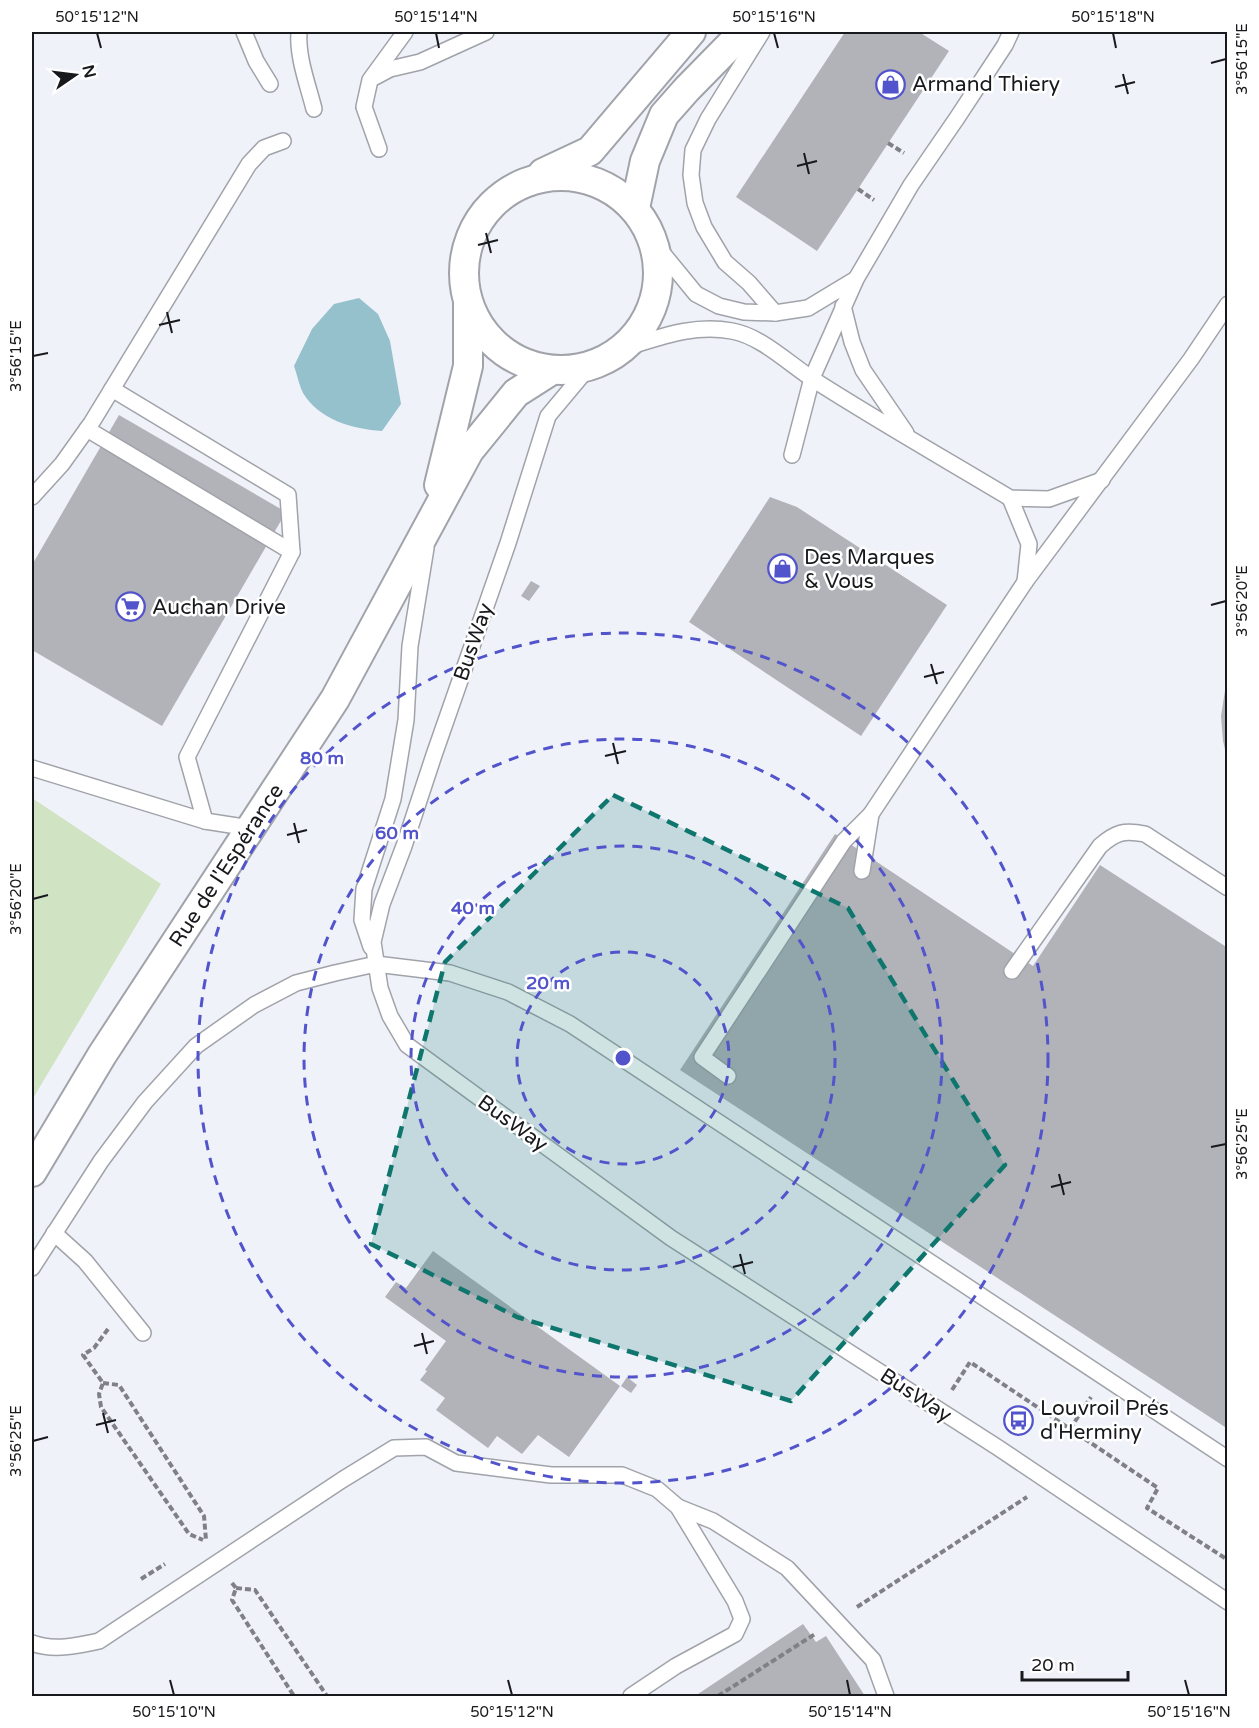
<svg xmlns="http://www.w3.org/2000/svg" width="1259" height="1728" viewBox="0 0 1259 1728" font-family="'Varela Round',sans-serif">
	<style>
		.green { fill: #d0e3c3 }
		.water { fill: #95c1cd }
		.building { fill: #b2b2b9 }
		.lines { fill: none; stroke-linecap: round; stroke-linejoin: round }
		.lane-casing { stroke: #a1a3aa; stroke-width: 18 }
		.street-casing { stroke: #a1a3aa; stroke-width: 32 }
		.path { stroke: #7f8186; stroke-width: 4; stroke-dasharray: 6 3; stroke-linecap: butt }
		.lane { stroke: #fff; stroke-width: 15 }
		.street { stroke: #fff; stroke-width: 28 }
		.marked { fill: #0f766e; fill-opacity: 0.2; stroke: #0f766e; stroke-width: 4.5; stroke-dasharray: 12 8; stroke-linejoin: round }
		.ticks { fill: none; stroke: #18191c; stroke-width: 2 }
		.ring { fill: none; stroke: #5254cb; stroke-width: 3; stroke-dasharray: 10 8 }
		.labels { text-anchor: middle; stroke-width: 5; stroke-linejoin: round; paint-order: stroke }
		.poi-label { font-size: 21px; fill: #18191c; stroke: #fff; text-anchor: start }
		.street-label { font-size: 21px; fill: #18191c; stroke: #fff }
		.centre { fill: #5254cb; stroke: #fff; stroke-width: 3 }
		.ring-label { font-size: 18px; text-anchor: middle; font-weight: bold; fill: #5254cb; stroke: #fff; stroke-width: 5; stroke-linejoin: round; paint-order: stroke }
		.neatline { fill: none; stroke: #18191c; stroke-width: 2 }
		.ticks-label { font-size: 15px; text-anchor: middle; fill: #18191c }
	</style>
	<rect width="100%" height="100%" fill="#f0f2fa"/>
	<!-- green -->
	<polygon class="green" points="32,798 161,884 32,1100"/>
	<!-- water -->
	<path class="water" d="M359 298 378 314 390 341 401 404 382 431C353 429 319 420 303 393 299 385 297 374 294 366L312 329 334 304Z"/>
	<!-- building -->
	<g class="building">
		<polygon points="845,32 919,32 949,51 817,251 736,197"/>
		<polygon points="119,415 286,512 162,726 32,650 32,565"/>
		<polygon points="770,497 797,507 947,605 861,736 689,622"/>
		<polygon points="531,581 540,586 529,601 521,596"/>
		<polygon points="1227,678 1228,758 1227,758 1223,741 1221,716"/>
		<polygon points="835,834 1033,966 1100,865 1228,948 1228,1429 680,1070"/>
		<polygon points="433,1251 620,1386 569,1457 538,1435 522,1454 497,1436 488,1448 436,1410 445,1398 420,1380 427,1371 425,1370 446,1341 385,1297 396,1282 406,1288"/>
		<polygon points="627,1377 637,1385 631,1393 621,1386"/>
		<polygon points="803,1624 816,1642 826,1636 865,1696 695,1696"/>
	</g>
	<g class="lines">
		<defs>
			<g id="lane">
				<polyline points="244,32 256,61 270,84"/>
				<path d="M299 32C297 57 308 85 314 109"/>
				<polyline points="762,32 708,119 693,150 691,175 695,203 704,227 725,262 749,283 775,313"/>
				<polyline points="375,77 390,69 420,62 486,32"/>
				<polyline points="379,149 364,107 370,80 405,32"/>
				<polyline points="655,244 696,294 719,306 744,312 775,313 808,308 856,279"/>
				<polyline points="843,306 852,342 863,370 906,433"/>
				<path d="M625 348C661 337 693 324 732 331 761 336 789 364 814 380 878 421 945 459 1010 498L1049 499 1102 480"/>
				<polyline points="589,367 548,416 508,543 434,755 404,846 382,904 373,942 380,988 390,1016 407,1045 671,1238 997,1447 1228,1602"/>
				<polyline points="112,389 288,495 292,552 187,757 205,821"/>
				<polyline points="87,429 292,552"/>
				<polyline points="792,455 812,378 856,279 911,185 957,118 1005,45 1011,32"/>
				<polyline points="32,497 62,464 92,422 249,164 264,148 283,141"/>
				<polyline points="1010,498 1029,544 1025,582 1191,359 1228,304"/>
				<polyline points="32,768 205,821 250,828"/>
				<polyline points="871,814 1025,582"/>
				<polyline points="371,947 362,920 364,889 393,799 406,720 410,646 426,548"/>
				<path d="M1012 971 1100 846C1116 832 1124 830 1145 834L1228 888"/>
				<polyline points="728,1076 702,1057 844,841 871,814 862,871"/>
				<polyline points="54,1233 85,1261 143,1333"/>
				<polyline points="32,1268 101,1161 145,1102 196,1046 254,1005 296,983 335,973 376,964 450,973 508,992 570,1024 1228,1459"/>
				<polyline points="678,1507 713,1521 787,1568 873,1660 886,1696"/>
				<path d="M32 1643C53 1651 77 1646 99 1641L342 1480 394 1448 426 1447 456 1463 551 1475H622L657 1489 678 1507 735 1601 742 1619 735 1634 676 1666 631 1696"/>
			</g>
			<g id="street">
				<polyline points="543,173 590,151 691,32"/>
				<circle cx="561" cy="273" r="97"/>
				<polyline points="635,208 645,161 664,115 687,89 743,32"/>
				<polyline points="439,485 468,366 468,306"/>
				<path id="s1" d="M32 1172 102 1055 335 699 469 451 516 393 552 370"/>
			</g>
		</defs>
		<!-- lane casing -->
		<use href="#lane" class="lane-casing"/>
		<!-- street casing -->
		<use href="#street" class="street-casing"/>
		<!-- path -->
		<g class="path">
			<polyline points="888,143 904,153"/>
			<polyline points="858,189 874,200"/>
			<polyline points="108,1329 94,1348 83,1355 103,1383 99,1394 101,1407 189,1534 203,1540"/>
			<polyline points="103,1383 119,1385 204,1516 206,1540"/>
			<polyline points="952,1390 970,1362 1158,1488 1147,1508 1228,1560"/>
			<polyline points="1070,1429 1091,1397"/>
			<polyline points="141,1579 165,1564"/>
			<polyline points="232,1583 236,1588 232,1600 294,1696"/>
			<polyline points="236,1588 255,1590 327,1696"/>
			<polyline points="857,1607 1027,1497"/>
			<polyline points="718,1696 815,1634"/>
		</g>
		<!-- lane -->
		<use href="#lane" class="lane"/>
		<!-- street -->
		<use href="#street" class="street"/>
	</g>
	<!-- marked area -->
	<path class="marked" d="M613 795 848 908 1005 1165 791 1401 517 1317 371 1244 445 962Z"/>
	<!-- ticks -->
	<path class="ticks" d="M97 33 101 48M436 33 439 48M774 33 778 48M1113 33 1116 48M1211 63 1226 59M1123 74 1128 94M1115 87 1135 82M804 153 809 174M797 166 817 161M486 233 491 253M478 245 498 240M167 312 172 333M159 325 180 320M33 356 48 353M1211 605 1226 601M931 664 937 684M924 677 944 672M613 743 618 764M605 756 626 751M294 823 299 843M287 835 307 830M33 899 48 895M1211 1147 1226 1144M1059 1174 1064 1195M1051 1187 1071 1182M740 1254 745 1274M733 1267 753 1262M422 1333 427 1354M414 1346 434 1341M103 1413 108 1433M96 1425 116 1420M33 1441 48 1437M170 1680 174 1695M508 1680 512 1695M847 1680 850 1695M1185 1680 1189 1695"/>
	<!-- distance rings -->
	<g class="ring">
		<circle cx="623" cy="1058" r="106"/>
		<circle cx="623" cy="1058" r="212"/>
		<circle cx="623" cy="1058" r="319"/>
		<circle cx="623" cy="1058" r="425"/>
	</g>
	<!-- icons -->
	<defs>
		<symbol id="shop-ring" viewBox="-11 -11 22 22"><circle r="9.5" fill="#fff" stroke="#5254cb" stroke-width="1.5"/><path d="M-5-2.5h2.3a2.7 3.5 0 0 1 5.4 0H5L5.5 6h-11ZM-1.5-2.5h3a1.5 2.3 0 0 0-3 0Z" fill="#5254cb"/></symbol>
		<symbol id="supermarket-ring" viewBox="-11 -11 22 22"><circle r="9.5" fill="#fff" stroke="#5254cb" stroke-width="1.5"/><path d="M-6-5.5h2.5l.6 2H6L4.5 2H-2.5L-4.4-4H-6ZM-1.5 3.2a1.3 1.3 0 1 0 .1 0ZM3 3.2a1.3 1.3 0 1 0 .1 0Z" fill="#5254cb"/></symbol>
		<symbol id="bus-ring" viewBox="-11 -11 22 22"><circle r="9.5" fill="#fff" stroke="#5254cb" stroke-width="1.5"/><path d="M-5-6H5V4H4V6H2V4H-2V6H-4V4H-5ZM-3.5-4V0h7V-4ZM-3.5 1.2v1.5H-2V1.2ZM2 1.2v1.5H3.5V1.2Z" fill="#5254cb"/></symbol>
	</defs>
	<g fill-rule="evenodd">
		<use href="#shop-ring" x="874" y="68" width="33" height="33"/>
		<use href="#shop-ring" x="766" y="552" width="33" height="33"/>
		<use href="#supermarket-ring" x="114" y="590" width="33" height="33"/>
		<use href="#bus-ring" x="1002" y="1404" width="33" height="33"/>
	</g>
	<g class="labels">
		<!-- poi labels -->
		<g class="poi-label">
			<text x="912" y="91">Armand Thiery</text>
			<text x="804" y="564">Des Marques<tspan x="804" dy="24">&amp; Vous</tspan></text>
			<text x="152" y="614">Auchan Drive</text>
			<text x="1040" y="1415">Louvroil Prés<tspan x="1040" dy="24">d'Herminy</tspan></text>
		</g>
		<!-- street labels -->
		<g class="street-label">
			<text transform="translate(473 642) rotate(-71)" y="7">BusWay</text>
			<text dy="7" stroke="none"><textPath href="#s1" startOffset="363">Rue de l'Espérance</textPath></text>
			<text transform="translate(513 1123) rotate(36)" y="7">BusWay</text>
			<text transform="translate(916 1395) rotate(33)" y="7">BusWay</text>
		</g>
	</g>
	<circle cx="623" cy="1058" r="9" class="centre"/>
	<g class="ring-label">
		<text x="322" y="764">80 m</text>
		<text x="397" y="839">60 m</text>
		<text x="473" y="914">40 m</text>
		<text x="548" y="989">20 m</text>
	</g>
	<!-- border -->
	<rect width="1259" height="1728" fill="none" stroke="#ffffff" stroke-width="66"/>
	<!-- north arrow -->
	<g transform="translate(75 75) rotate(76)" stroke="#ffffff" stroke-width="4.5" paint-order="stroke">
	<path d="M0-4.5L10 22L0 15L-10 22Z" fill="#18191c"/>
	<text y="-9" font-size="16" font-weight="bold" text-anchor="middle" fill="#18191c">N</text>
	</g>
	<!-- scale -->
	<path d="M1022 1671v9h106v-9" fill="none" stroke="#18191c" stroke-width="3"/>
	<text x="1031" y="1671" font-size="18" fill="#18191c" stroke="#ffffff" stroke-width="4.5" paint-order="stroke">20 m</text>
	<rect x="33" y="33" width="1193" height="1662" class="neatline"/>
	<g class="ticks-label">
		<text x="97" y="22">50°15'12"N</text>
		<text x="436" y="22">50°15'14"N</text>
		<text x="774" y="22">50°15'16"N</text>
		<text x="1113" y="22">50°15'18"N</text>
		<text transform="translate(1242 59) rotate(-90)" y="5">3°56'15"E</text>
		<text transform="translate(16 356) rotate(-90)" y="5">3°56'15"E</text>
		<text transform="translate(1242 601) rotate(-90)" y="5">3°56'20"E</text>
		<text transform="translate(16 899) rotate(-90)" y="5">3°56'20"E</text>
		<text transform="translate(1242 1144) rotate(-90)" y="5">3°56'25"E</text>
		<text transform="translate(16 1441) rotate(-90)" y="5">3°56'25"E</text>
		<text x="174" y="1717">50°15'10"N</text>
		<text x="512" y="1717">50°15'12"N</text>
		<text x="850" y="1717">50°15'14"N</text>
		<text x="1189" y="1717">50°15'16"N</text>
	</g>
</svg>
